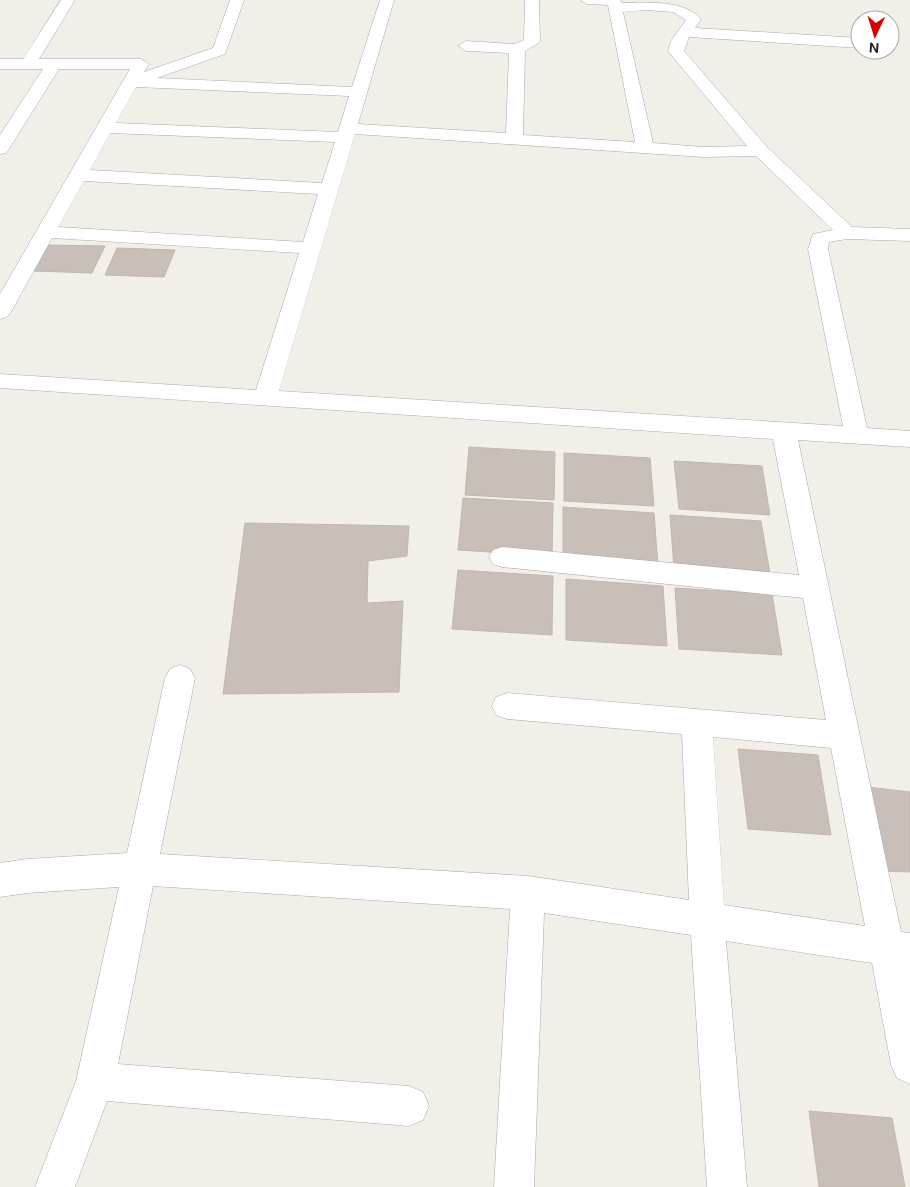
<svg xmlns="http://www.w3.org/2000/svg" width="910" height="1187" viewBox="0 0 910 1187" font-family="'DM Sans',sans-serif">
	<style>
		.building { fill: #c7bfb8; stroke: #c4b6ab }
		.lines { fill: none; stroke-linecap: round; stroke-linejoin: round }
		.minor-casing { stroke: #a9a9a9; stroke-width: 1 }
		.minor { fill: #fff; fill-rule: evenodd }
	</style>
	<rect width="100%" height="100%" fill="#f2efe9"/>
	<!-- building -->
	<g class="building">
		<polygon points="48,245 105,246 92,273 33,271"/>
		<polygon points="117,248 175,250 164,277 105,275"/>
		<polygon points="469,447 555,452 554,500 465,495"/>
		<polygon points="564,453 650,458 654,506 564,501"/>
		<polygon points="674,461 762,466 770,515 679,509"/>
		<polygon points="463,498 553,503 552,556 458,550"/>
		<polygon points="563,507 654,513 658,566 563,560"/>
		<polygon points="670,515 761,521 770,574 674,569"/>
		<polygon points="245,523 409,526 407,556 368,561 367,603 403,601 399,692 223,694"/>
		<polygon points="458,570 553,576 552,635 452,629"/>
		<polygon points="566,579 663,586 667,646 566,640"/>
		<polygon points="675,588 772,594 782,655 679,649"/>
		<polygon points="738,749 818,755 831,835 748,829"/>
		<polygon points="859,786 910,792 910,872 876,871"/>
		<polygon points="809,1111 892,1118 905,1187 819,1187"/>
	</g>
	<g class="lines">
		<defs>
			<path id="minor" d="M61 0H75L39 59H141L149 64 144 72 213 48 230 0H244L225 54 157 78 352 87 380 0H394L358 124 506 133 509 53 466 51 458 46 466 41 515 44 524 40 525 0H539L540 42 525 51 523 135 635 142 608 5 587 4 580 0H620L622 3C646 2 685 0 701 19L695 28 860 38V48L689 37 684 51 767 147 852 227 910 229V241L847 239 829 242 828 249 867 428 910 431V447L798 440 901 932 910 933V1084L897 1078 891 1065 872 963 726 941 747 1187H707L691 935 544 913 534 1187H494L510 909 153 886 118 1064 409 1086 423 1092 429 1106 423 1120 409 1126 107 1101 75 1187H35L76 1081 119 887 27 893 0 897V863L27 859 127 853 165 678 170 669 180 665 190 669 195 678 160 854 528 876 689 900 682 734 507 719 496 715 492 706 496 697 507 693 826 720 803 598 502 567 493 564 489 557 493 550 502 547 799 575 773 439 0 388V374L256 390 299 253 52 238 11 312 7 317 0 319V294L130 69H59L9 149 6 153 0 154V135L43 69H0V59H23ZM646 10 673 12 686 20 671 41 668 51 747 146 703 147 653 143 623 12ZM136 87 349 96 338 132 116 123ZM110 133 335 142 322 183 90 170ZM355 134 703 157 756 156 833 230 813 234 808 249 843 426 279 391ZM84 181 318 194 303 242 58 227ZM713 737 831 748 865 926 724 905Z"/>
		</defs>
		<!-- minor casing -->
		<use href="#minor" class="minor-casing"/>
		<!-- minor -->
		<use href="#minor" class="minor"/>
	</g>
	<!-- north arrow -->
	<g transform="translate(875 35) rotate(184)"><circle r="24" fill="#ffffff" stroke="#a7a7a7"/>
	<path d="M0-4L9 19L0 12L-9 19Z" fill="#d40000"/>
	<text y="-8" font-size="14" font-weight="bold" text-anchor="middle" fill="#222222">N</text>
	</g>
</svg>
